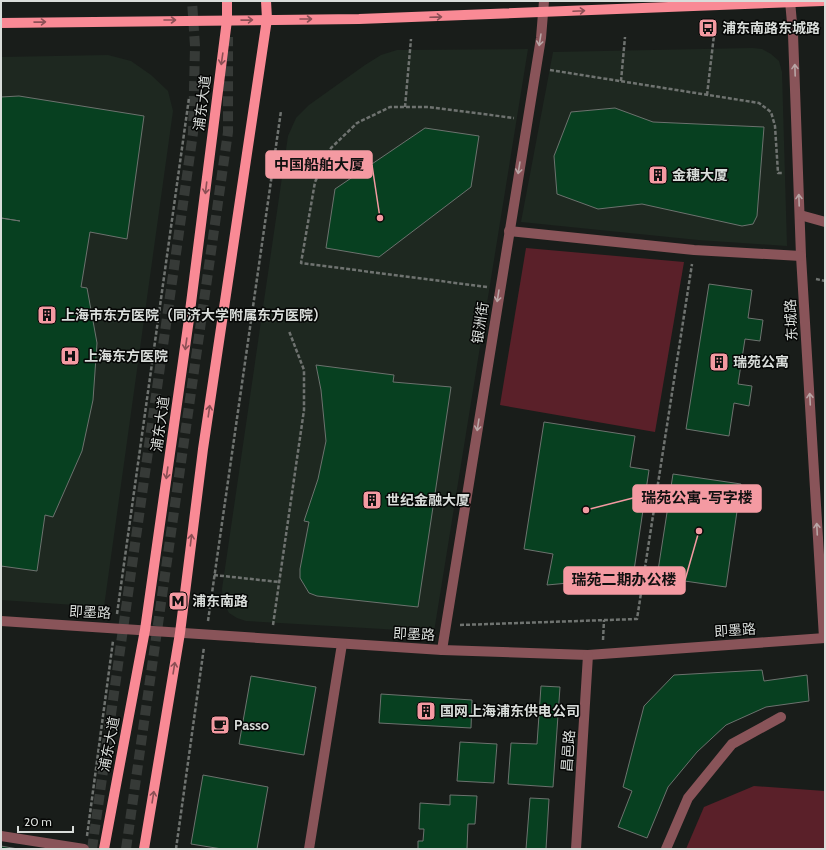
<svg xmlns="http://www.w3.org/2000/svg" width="826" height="850" viewBox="0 0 826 850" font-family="Cabin,'Noto Sans SC',sans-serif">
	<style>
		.built { fill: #1e2820 }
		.green { fill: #5a2029 }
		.building { fill: #074020; stroke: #6c726e }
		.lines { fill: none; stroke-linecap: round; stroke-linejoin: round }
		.major-tunnel { stroke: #363a37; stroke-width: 10; stroke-dasharray: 10 5; stroke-linecap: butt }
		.path { stroke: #6f7370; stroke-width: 2.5; stroke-dasharray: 4 2; stroke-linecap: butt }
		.minor { stroke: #895459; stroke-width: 10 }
		.major { stroke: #f98a95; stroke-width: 10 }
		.oneway { stroke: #8c4f55 }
		.oneway2 { stroke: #b9a6a6 }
		.labels { text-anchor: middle; stroke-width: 3; stroke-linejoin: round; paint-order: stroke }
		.poi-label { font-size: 14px; font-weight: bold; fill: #d9ddda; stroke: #060706; text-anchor: start }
		.street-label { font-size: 14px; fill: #d9ddda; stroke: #060706 }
		.leader { fill: none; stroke: #f49aa2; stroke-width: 1.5 }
		.callout-dot { fill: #f49aa2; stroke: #060706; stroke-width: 1.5 }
		.callout { fill: #f49aa2; stroke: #f49aa2; stroke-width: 1.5 }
		.callout-label { font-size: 15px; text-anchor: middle; font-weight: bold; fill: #111 }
	</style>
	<rect width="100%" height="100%" fill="#191d1a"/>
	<!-- built -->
	<g class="built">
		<polygon points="752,48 762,49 771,54 779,61 782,72 787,246 698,240 521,222 553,52"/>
		<polygon points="528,49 434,632 246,621 237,618 229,613 223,601 222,589 288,136 296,118 309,105 365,65 381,55 397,50"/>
		<polygon points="108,55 131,61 151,75 168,91 173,111 104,607 1,600 1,57"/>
	</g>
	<!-- green -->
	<g class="green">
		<polygon points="526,248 684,262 655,432 500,405"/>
		<polygon points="754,786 825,791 825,849 686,849 704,807"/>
	</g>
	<!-- building -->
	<g class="building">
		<polygon points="19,96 144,116 127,239 90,232 81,287 87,288 97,343 93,400 82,451 53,517 45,515 37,571 1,566 1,218 20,221 1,218 1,97"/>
		<polygon points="615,108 653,122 764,127 757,216 753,224 742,226 642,204 598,209 557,194 554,156 571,112"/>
		<polygon points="425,128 479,136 471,187 379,257 326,248 335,189"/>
		<polygon points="709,284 752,290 748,318 763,320 760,341 745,339 738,384 752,386 749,406 734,403 729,436 686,429"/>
		<polygon points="316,365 394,375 393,382 451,387 418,607 317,596 309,593 300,578 300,569 309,522 304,521 318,479 326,441 321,390"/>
		<polygon points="544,422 635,436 630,467 649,470 633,577 547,585 553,554 524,549"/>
		<polygon points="673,474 741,484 726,587 657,577"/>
		<polygon points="762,670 764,681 807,675 809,701 766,707 726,725 697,752 668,787 647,838 618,827 632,791 623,787 644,706 674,675"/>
		<polygon points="251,676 316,687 304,755 239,744"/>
		<polygon points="541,686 560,687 553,787 508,784 511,743 537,744"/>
		<polygon points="381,694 472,700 471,728 379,723"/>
		<polygon points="460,742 497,744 494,783 457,781"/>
		<polygon points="203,775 268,787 257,849 222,849 191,844"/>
		<polygon points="450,795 477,796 475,824 468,824 467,849 418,849 418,841 423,841 424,829 419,829 420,803 450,805"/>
		<polygon points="530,798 549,799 546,849 526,849"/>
		<polygon points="1,846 18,849 21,849 1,849"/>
	</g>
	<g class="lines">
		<!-- major-tunnel -->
		<g class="major-tunnel">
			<polyline points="92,849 193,133 195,46 192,1"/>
			<polyline points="126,849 228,132 228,37"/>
		</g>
		<!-- path -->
		<g class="path">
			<polyline points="550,70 759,103 771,112 775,126 778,173 783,173"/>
			<polyline points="621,81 625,37"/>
			<polyline points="707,95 714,35"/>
			<polyline points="405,107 411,39"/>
			<polyline points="816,279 825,281"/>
			<polyline points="487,287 301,263 315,182 331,148 357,123 390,107 428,107 514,118"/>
			<polyline points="214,575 279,582"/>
			<polyline points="117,614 189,98"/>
			<polyline points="208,621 281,111"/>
			<polyline points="273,625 304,410 304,370 289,331"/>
			<polyline points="460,625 637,619 692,264"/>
			<polyline points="603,640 604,620"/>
			<polyline points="87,836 113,641"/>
			<polyline points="176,849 204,647"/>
		</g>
		<!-- minor -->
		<g class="minor">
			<polyline points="790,1 793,34 801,256 824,638"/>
			<polyline points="800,215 825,222"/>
			<polyline points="509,231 694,250 801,256"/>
			<polyline points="1,621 442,650 588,655 825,638"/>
			<polyline points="442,650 541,38 544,1"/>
			<polyline points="1,836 84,849"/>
			<polyline points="309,849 342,644"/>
			<polyline points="576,849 588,655"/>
			<polyline points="666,849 688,798 732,744 781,717"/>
		</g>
		<!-- major -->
		<g class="major">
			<polyline points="1,23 359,19 823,1"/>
			<polyline points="104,849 145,630 189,319 227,20 227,1"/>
			<polyline points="144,849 180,633 203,449 267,19 266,1"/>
		</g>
	</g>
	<!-- one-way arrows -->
	<defs><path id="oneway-shaft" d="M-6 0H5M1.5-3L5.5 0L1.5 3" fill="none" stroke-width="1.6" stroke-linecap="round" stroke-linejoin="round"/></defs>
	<g class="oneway">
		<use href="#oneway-shaft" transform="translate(579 11) rotate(-3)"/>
		<use href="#oneway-shaft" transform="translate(436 17) rotate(-2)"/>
		<use href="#oneway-shaft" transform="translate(306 19)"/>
		<use href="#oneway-shaft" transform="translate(170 20)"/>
		<use href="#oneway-shaft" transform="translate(247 20) rotate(-1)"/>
		<use href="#oneway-shaft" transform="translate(40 22) rotate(-1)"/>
		<use href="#oneway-shaft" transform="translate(222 59) rotate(98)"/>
		<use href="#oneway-shaft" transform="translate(206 188) rotate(97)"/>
		<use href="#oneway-shaft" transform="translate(186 344) rotate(98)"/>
		<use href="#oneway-shaft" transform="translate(209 411) rotate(-82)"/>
		<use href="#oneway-shaft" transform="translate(167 473) rotate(98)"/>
		<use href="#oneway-shaft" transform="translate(191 540) rotate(-83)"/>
		<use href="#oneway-shaft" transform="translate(174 668) rotate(-81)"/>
		<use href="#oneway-shaft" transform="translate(153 797) rotate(-81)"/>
	</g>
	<g class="oneway2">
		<use href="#oneway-shaft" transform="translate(540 40) rotate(99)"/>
		<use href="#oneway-shaft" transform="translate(795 70) rotate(-92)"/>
		<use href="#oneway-shaft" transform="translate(519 168) rotate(99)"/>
		<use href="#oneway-shaft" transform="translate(799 200) rotate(-92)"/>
		<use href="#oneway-shaft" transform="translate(498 296) rotate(99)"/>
		<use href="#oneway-shaft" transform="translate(810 399) rotate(-93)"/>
		<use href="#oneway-shaft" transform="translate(478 425) rotate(99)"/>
		<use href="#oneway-shaft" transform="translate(817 529) rotate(-93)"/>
	</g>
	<!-- icons -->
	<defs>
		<symbol id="bus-square" viewBox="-11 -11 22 22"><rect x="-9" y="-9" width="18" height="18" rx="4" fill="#f49aa2" stroke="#060706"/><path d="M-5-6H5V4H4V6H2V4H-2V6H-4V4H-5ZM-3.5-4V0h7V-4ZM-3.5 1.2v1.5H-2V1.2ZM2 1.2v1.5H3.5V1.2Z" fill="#111"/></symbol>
		<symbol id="building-square" viewBox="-11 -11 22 22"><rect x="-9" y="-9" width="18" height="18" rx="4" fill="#f49aa2" stroke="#060706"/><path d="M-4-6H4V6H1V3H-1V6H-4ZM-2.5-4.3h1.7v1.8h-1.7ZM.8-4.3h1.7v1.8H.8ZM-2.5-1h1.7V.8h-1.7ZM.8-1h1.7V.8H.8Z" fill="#111"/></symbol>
		<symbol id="hospital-square" viewBox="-11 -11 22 22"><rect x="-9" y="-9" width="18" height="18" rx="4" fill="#f49aa2" stroke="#060706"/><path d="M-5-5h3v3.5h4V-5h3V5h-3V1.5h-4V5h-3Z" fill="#111"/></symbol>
		<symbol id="metro-square" viewBox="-11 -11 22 22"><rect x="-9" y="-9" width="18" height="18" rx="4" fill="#f49aa2" stroke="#060706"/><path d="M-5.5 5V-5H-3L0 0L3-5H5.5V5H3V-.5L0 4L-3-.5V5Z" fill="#111"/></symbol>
		<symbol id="cafe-square" viewBox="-11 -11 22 22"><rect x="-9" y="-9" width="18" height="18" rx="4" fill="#f49aa2" stroke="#060706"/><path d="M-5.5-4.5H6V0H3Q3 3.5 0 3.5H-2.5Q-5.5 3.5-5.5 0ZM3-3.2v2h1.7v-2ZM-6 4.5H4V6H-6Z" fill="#111"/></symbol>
	</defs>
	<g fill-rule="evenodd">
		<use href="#bus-square" x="697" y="17" width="22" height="22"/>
		<use href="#building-square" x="647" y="164" width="22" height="22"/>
		<use href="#building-square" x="36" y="304" width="22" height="22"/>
		<use href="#hospital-square" x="59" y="345" width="22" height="22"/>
		<use href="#building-square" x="708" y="351" width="22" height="22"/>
		<use href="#building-square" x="361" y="489" width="22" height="22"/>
		<use href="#metro-square" x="167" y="590" width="22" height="22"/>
		<use href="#building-square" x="415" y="700" width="22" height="22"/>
		<use href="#cafe-square" x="209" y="714" width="22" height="22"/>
	</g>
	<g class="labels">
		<!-- poi labels -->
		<g class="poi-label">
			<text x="722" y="33">浦东南路东城路</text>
			<text x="672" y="180">金穗大厦</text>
			<text x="61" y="320">上海市东方医院（同济大学附属东方医院）</text>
			<text x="84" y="361">上海东方医院</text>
			<text x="733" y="367">瑞苑公寓</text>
			<text x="386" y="505">世纪金融大厦</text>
			<text x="192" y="606">浦东南路</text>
			<text x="440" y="716">国网上海浦东供电公司</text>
			<text x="234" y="730">Passo</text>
		</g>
		<!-- street labels -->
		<g class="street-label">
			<text transform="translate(202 103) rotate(-83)" y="5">浦东大道</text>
			<text transform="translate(791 320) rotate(-93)" y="5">东城路</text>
			<text transform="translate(480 323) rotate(-81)" y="5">银洲街</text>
			<text transform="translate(160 424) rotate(-82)" y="5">浦东大道</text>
			<text transform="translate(90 612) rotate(3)" y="5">即墨路</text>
			<text transform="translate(735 630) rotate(-4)" y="5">即墨路</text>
			<text transform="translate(414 634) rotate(3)" y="5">即墨路</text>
			<text transform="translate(109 744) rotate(-79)" y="5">浦东大道</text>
			<text transform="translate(568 751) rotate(-86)" y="5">昌邑路</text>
		</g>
	</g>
	<!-- callouts -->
	<path class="leader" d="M380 218L372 165M586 510L633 498M699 531L685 580"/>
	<g class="callout-dot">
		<circle cx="380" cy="218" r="4"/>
		<circle cx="586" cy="510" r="4"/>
		<circle cx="699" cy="531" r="4"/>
	</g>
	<g class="callout">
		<rect x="266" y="151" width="106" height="27" rx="4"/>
		<rect x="633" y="485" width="128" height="27" rx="4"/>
		<rect x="564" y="567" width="121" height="27" rx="4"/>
	</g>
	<g class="callout-label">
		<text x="319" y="170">中国船舶大厦</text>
		<text x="697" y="503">瑞苑公寓-写字楼</text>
		<text x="624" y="585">瑞苑二期办公楼</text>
	</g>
	<!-- border -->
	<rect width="826" height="850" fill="none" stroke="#d9ddda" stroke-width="4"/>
	<!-- scale -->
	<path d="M18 826v6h55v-6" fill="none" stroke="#d9ddda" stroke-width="2"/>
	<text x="24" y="826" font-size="12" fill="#d9ddda" stroke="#060706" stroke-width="3" paint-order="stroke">20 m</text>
</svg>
